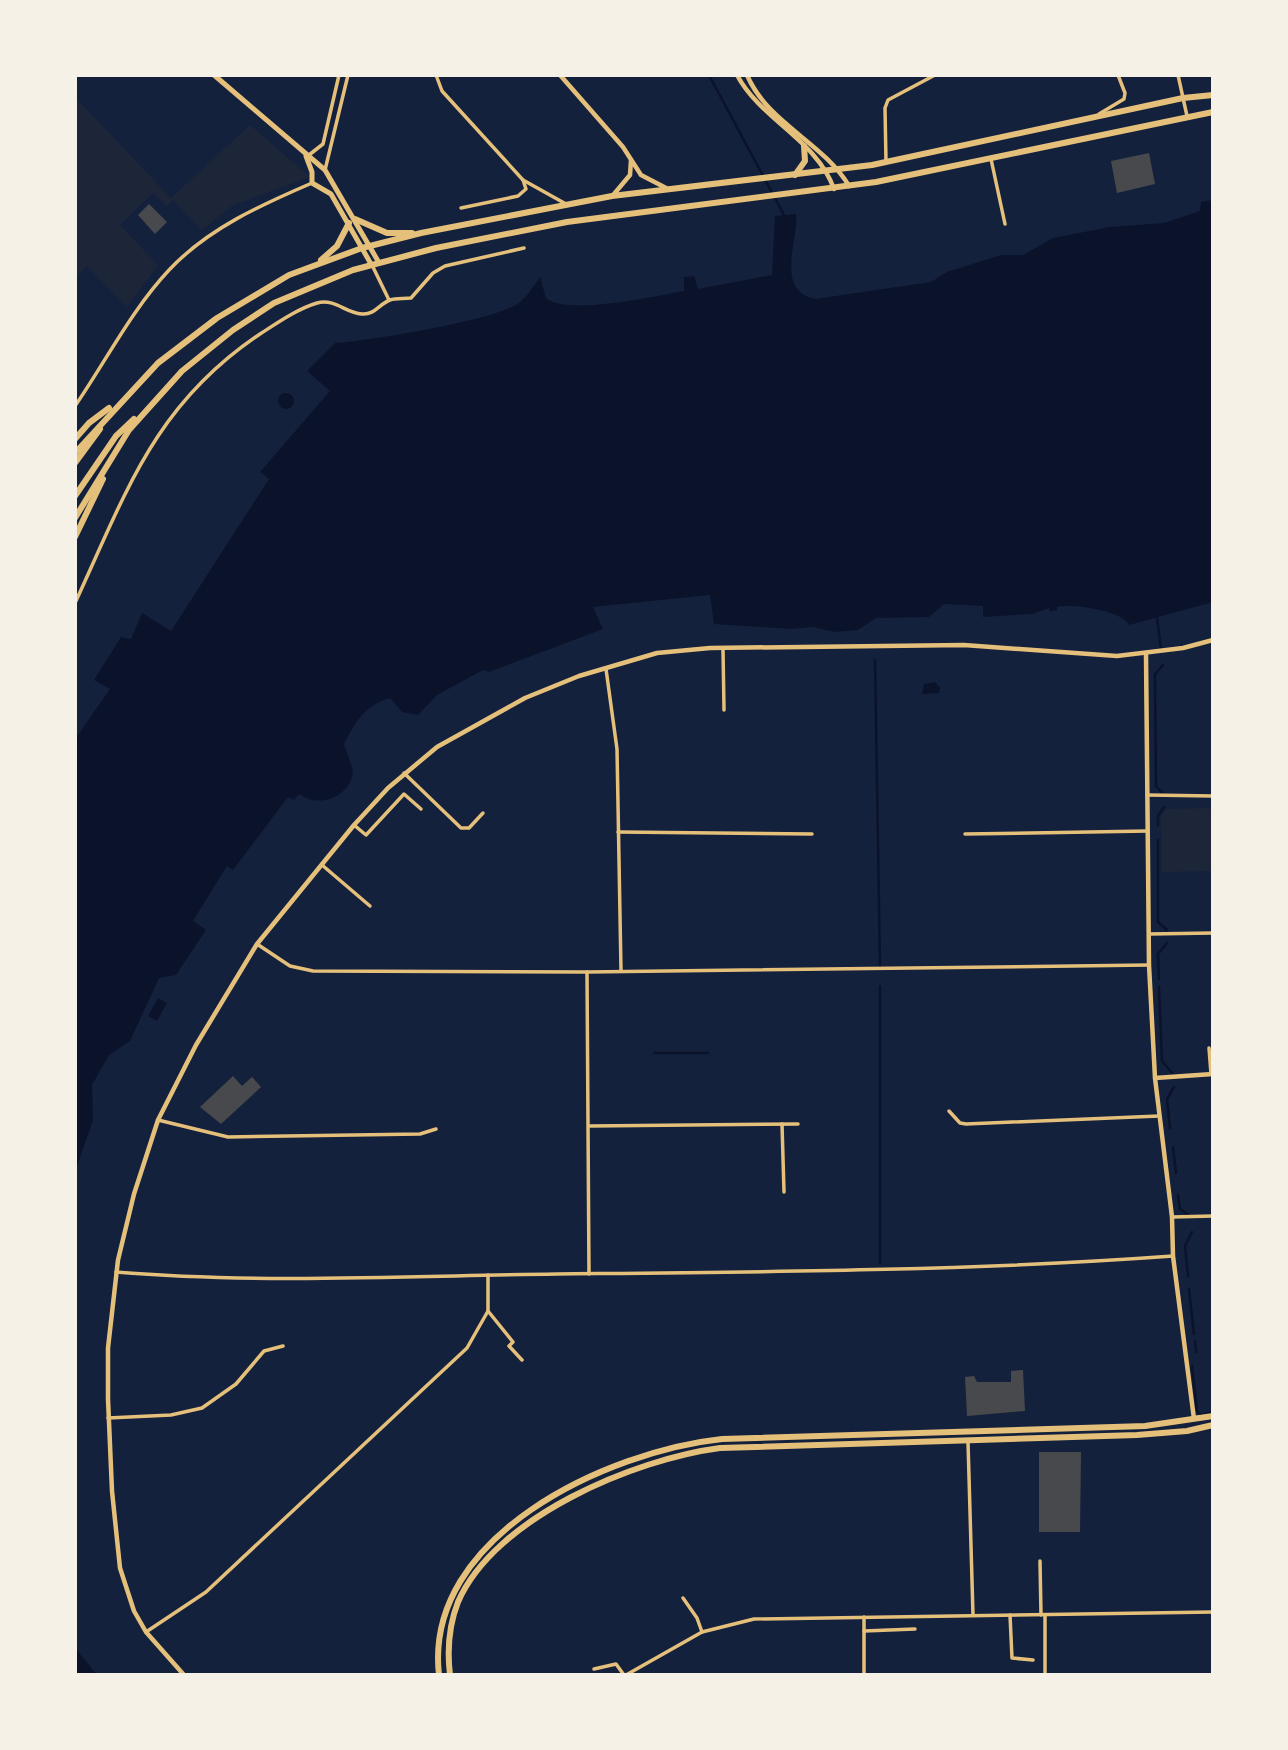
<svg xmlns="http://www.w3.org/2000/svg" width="1288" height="1750" viewBox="0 0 1288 1750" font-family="Helvetica,sans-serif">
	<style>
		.green { fill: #1d2539 }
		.water { fill: #0b132b }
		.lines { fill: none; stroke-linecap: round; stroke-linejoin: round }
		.stream { stroke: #0b132b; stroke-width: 2.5 }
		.building { fill: #48494c }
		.minor { stroke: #e5c07b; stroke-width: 3.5 }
		.tertiary { stroke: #e5c07b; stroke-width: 4.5 }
		.secondary { stroke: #e5c07b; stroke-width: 5 }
		.primary { stroke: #e5c07b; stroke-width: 6 }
		.trunk { stroke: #e5c07b; stroke-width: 6 }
	</style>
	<rect width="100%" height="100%" fill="#14213d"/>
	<!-- green -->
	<g class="green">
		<polygon points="75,97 171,198 250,125 310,177 233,205 202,230 173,200 167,206 153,193 120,225 158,265 127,307 87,266 75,278"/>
		<polygon points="1213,808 1212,871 1162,872 1161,817 1167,809"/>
	</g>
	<!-- water -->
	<g class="water">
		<path d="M1213 200V602L1129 625C1124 611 1071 603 1057 607V610L1050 611 1049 608 1032 614 983 617V606L944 604 929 617 876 618 858 630 835 632 813 627 791 629 714 624 710 595 593 607 603 629 489 672 483 670 437 695 418 715 402 712 390 698C365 705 355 722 344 744L353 770C352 795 321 810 299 794L294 800 288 797 233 870 227 866 193 921 206 930 176 975 159 978 130 1041 109 1055 92 1085 93 1120 75 1172V739L110 689 94 680 121 637 131 639 142 613 171 631 269 479 260 472 330 391 307 371 335 343C367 341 499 320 520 302 528 296 534 285 540 277L546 298C568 316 655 296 684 291V277L694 276 698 289 772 275 775 216 796 214C799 240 774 290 815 299L931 282 947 272 1001 255H1023L1053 238 1110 227 1164 223 1200 211 1201 202Z"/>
		<circle cx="286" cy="401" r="8"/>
		<polygon points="935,682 940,687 939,693 922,694 924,684"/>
		<polygon points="158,998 167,1003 157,1021 148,1016"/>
		<polygon points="75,1648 97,1675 75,1675"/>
	</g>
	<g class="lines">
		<!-- stream -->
		<g class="stream">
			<polyline points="709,75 784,215"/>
			<polyline points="1157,618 1161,649"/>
			<polyline points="875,660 880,967"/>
			<polyline points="1163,794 1156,786 1155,674 1163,665"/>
			<polyline points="1158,825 1158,816 1164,807"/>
			<polyline points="1158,840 1158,922 1167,930"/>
			<polyline points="1159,979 1158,954 1167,943"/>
			<polyline points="1159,987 1162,1061 1172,1073"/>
			<polyline points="654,1053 708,1053"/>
			<polyline points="1170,1128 1167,1099 1174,1087"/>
			<polyline points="1173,1147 1176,1173"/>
			<polyline points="1178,1195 1180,1209 1190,1216"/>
			<polyline points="880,1263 880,986"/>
			<polyline points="1188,1276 1185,1246 1192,1232"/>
			<polyline points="1189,1289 1194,1334"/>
			<polyline points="1195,1341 1196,1352"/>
			<polyline points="1192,1366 1197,1411 1201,1415 1213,1412"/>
		</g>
	</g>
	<!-- building -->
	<g class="building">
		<polygon points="1149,153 1155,184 1117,193 1111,161"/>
		<polygon points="149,204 167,222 155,234 138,215"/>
		<polygon points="233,1076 242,1086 252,1077 261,1087 221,1124 200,1107"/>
		<polygon points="1023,1370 1025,1411 967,1416 965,1377 974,1376 977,1382 1011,1382 1011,1371"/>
		<polygon points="1039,1452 1081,1452 1080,1532 1039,1532"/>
	</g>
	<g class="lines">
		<!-- minor -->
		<g class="minor">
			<polyline points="436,75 442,91 523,180 526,189 518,196 461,208"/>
			<polyline points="1178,75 1187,116"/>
			<polyline points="1099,114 1124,99 1125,93 1118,75"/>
			<polyline points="309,155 323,144 339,75"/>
			<polyline points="991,159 1005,224"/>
			<polyline points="886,162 885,108 888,100 935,75"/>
			<polyline points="325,170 348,75"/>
			<polyline points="523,180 566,204"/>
			<polyline points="372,265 389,300"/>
			<path d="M75 406C106 361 132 309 170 269 209 228 261 205 312 183"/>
			<path d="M75 603C126 493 154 405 260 334 277 323 297 309 317 303 335 298 345 313 362 314 375 315 379 304 390 300 396 298 404 299 411 298L433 273 445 266 524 248"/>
			<polyline points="723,649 724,710"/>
			<polyline points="606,669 617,749 621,970"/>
			<polyline points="404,773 461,828 469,828 483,813"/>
			<polyline points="1147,795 1213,796"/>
			<polyline points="354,825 366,835 404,794 421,809"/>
			<polyline points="618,832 812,834"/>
			<polyline points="965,834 1148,831"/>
			<polyline points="322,865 370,906"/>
			<polyline points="1149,934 1213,933"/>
			<polyline points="257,944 290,966 313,971 587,972 1149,965"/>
			<polyline points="587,972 589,1274"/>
			<polyline points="1209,1048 1211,1074"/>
			<polyline points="949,1111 960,1123 966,1124 1159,1116"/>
			<polyline points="158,1120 228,1137 420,1134 436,1129"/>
			<polyline points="782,1124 784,1192"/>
			<polyline points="590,1126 798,1124"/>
			<polyline points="1172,1217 1213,1216"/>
			<path d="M116 1272C262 1284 410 1276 557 1274 762 1272 968 1271 1173 1256"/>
			<polyline points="488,1311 513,1342 509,1346 522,1360"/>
			<polyline points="108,1418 171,1415 202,1408 236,1384 264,1351 283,1346"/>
			<polyline points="968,1442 973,1615"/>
			<polyline points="1040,1561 1041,1615"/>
			<polyline points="683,1598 697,1618 702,1632"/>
			<polyline points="1010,1615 1012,1658 1033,1660"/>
			<polyline points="1045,1615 1045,1675"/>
			<polyline points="864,1617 864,1675"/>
			<polyline points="864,1631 915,1629"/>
			<polyline points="146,1632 206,1592 467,1348 488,1311 488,1275"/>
			<polyline points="594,1669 616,1664 624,1675"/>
			<polyline points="626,1675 702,1632 754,1619 1213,1612"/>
		</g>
		<!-- tertiary -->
		<g class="tertiary">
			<polyline points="560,75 623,147 641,175 668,189"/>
			<path d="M737 75C761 120 817 140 834 189"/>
			<path d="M747 75C768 124 823 142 849 186"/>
			<polyline points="614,194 630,175 631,160"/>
			<polyline points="1146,654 1149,965 1155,1078 1172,1217 1173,1256 1194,1419"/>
			<polyline points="1155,1078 1213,1074"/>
			<polyline points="184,1675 146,1632 134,1611 120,1568 112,1491 108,1399 108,1348 118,1260 134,1194 158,1120 196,1045 257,944 354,825 388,788 437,747 525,698 579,676 657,653 710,648 964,645 1117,656 1183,648 1213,640"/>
		</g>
		<!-- secondary -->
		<g class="secondary">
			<polyline points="214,75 325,170 378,261"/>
			<polyline points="306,156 312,172 312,183 331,194 371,264"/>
		</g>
		<!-- primary -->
		<g class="primary">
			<path d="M439 1675C423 1536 608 1451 722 1439L1145 1426 1213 1416"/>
			<path d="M450 1675C447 1650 449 1625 458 1602 495 1517 635 1459 720 1448L1137 1435 1187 1431 1213 1425"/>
		</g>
		<!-- trunk -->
		<g class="trunk">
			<polyline points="795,175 805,161 804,146"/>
			<polyline points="355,219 387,233 412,233"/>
			<polyline points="321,260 337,246 349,223"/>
			<polyline points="75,439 89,423 109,408"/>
			<polyline points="75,453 158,363 217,318 289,275 362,248 421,233 612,196 872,165 1183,98 1213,95"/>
			<polyline points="75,463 100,429"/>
			<polyline points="75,496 116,436 134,419"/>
			<polyline points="75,518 129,430 182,371 233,330 274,303 353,270 436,248 567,222 876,182 1213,112"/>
			<polyline points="75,537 103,479"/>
		</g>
	</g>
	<!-- border -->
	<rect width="1288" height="1750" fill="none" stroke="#f6f1e7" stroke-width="154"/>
</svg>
